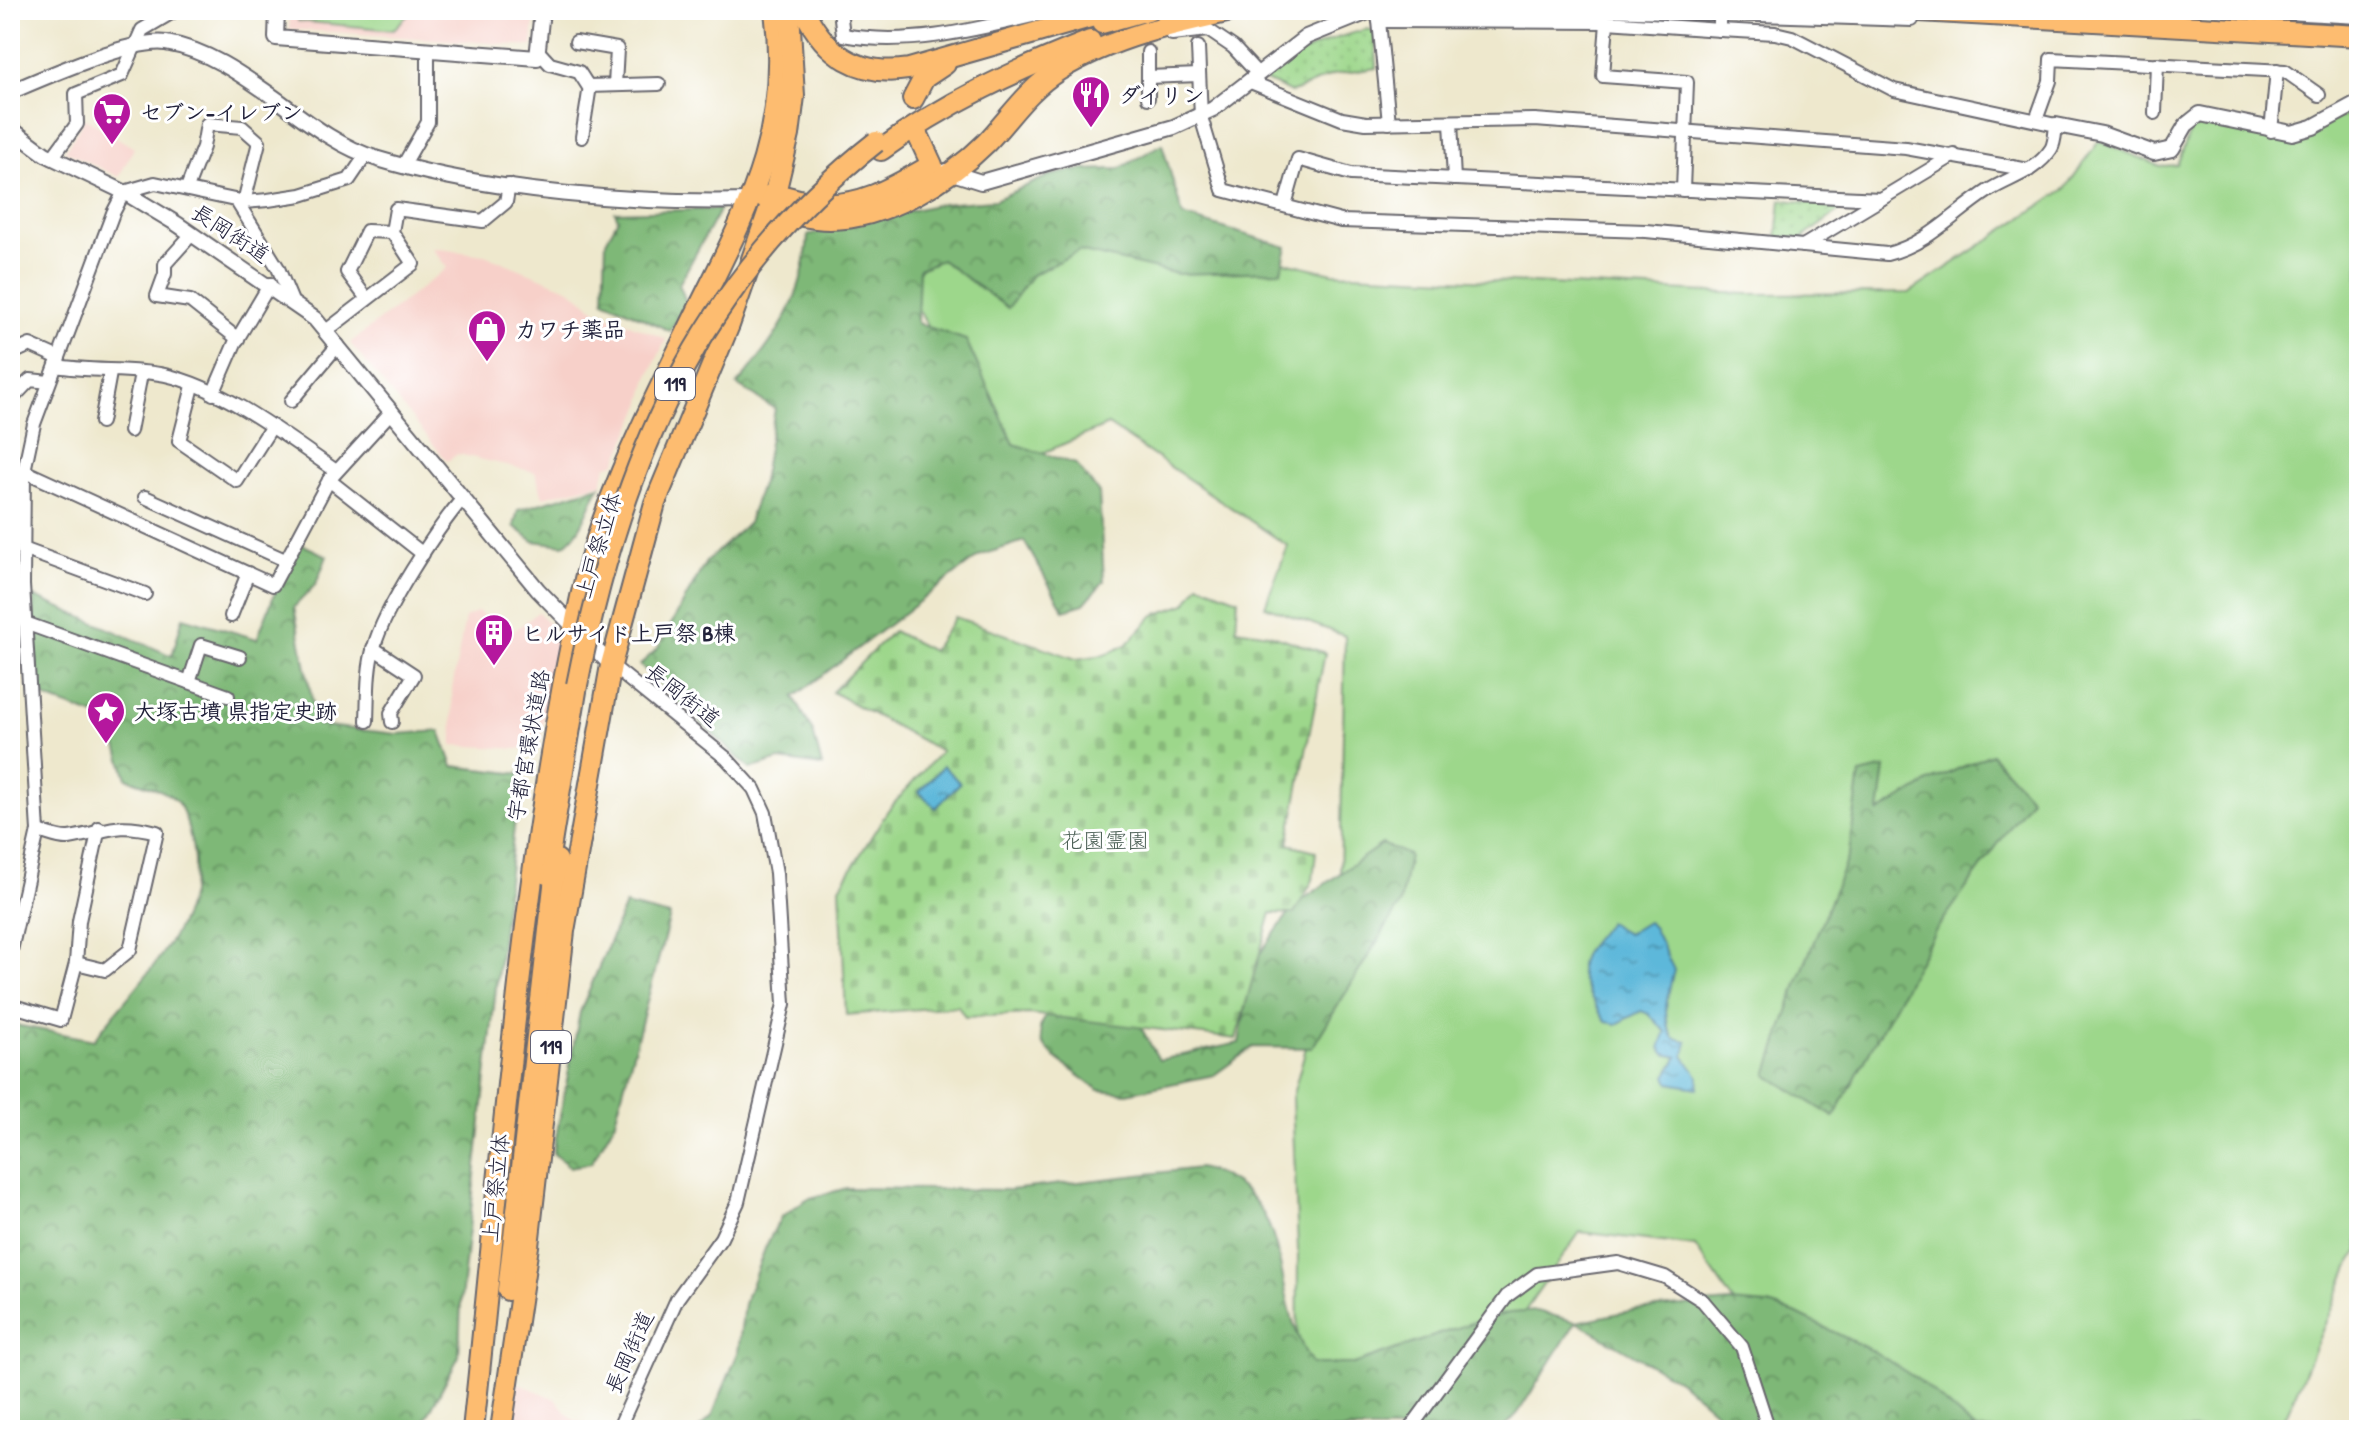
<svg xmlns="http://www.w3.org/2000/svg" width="2369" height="1440" viewBox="0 0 2369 1440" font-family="'Patrick Hand','Klee One',sans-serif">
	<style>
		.built { fill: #f7d0c9 }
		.grass { fill: #9dd78b; stroke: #607c63; stroke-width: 2 }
		.forest { fill: url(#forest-crowns); stroke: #506d59; stroke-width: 2 }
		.cemetery { fill: url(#cemetery-stones); stroke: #607c63; stroke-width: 2 }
		.park { fill: url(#park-dots); stroke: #607c63; stroke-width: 2 }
		.water { fill: url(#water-ripples); stroke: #406d8a; stroke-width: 2 }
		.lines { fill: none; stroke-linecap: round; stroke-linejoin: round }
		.minor-casing { stroke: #69676e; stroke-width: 16 }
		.tertiary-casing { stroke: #69676e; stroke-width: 18 }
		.trunk-casing { stroke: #69676e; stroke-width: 24 }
		.minor { stroke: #fff; stroke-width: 12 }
		.tertiary { stroke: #fff; stroke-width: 14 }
		.trunk { stroke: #fdbc6f; stroke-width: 20 }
		.trunk-bridge-casing { stroke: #69676e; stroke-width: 24; stroke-linecap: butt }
		.trunk-bridge { stroke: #fdbc6f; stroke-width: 20 }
		.labels { text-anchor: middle; stroke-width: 6; stroke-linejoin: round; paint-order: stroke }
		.shield { fill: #fff; stroke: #646476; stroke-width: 2 }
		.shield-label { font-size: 20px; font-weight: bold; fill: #22223b }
		.poi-label { font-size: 22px; font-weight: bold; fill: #22223b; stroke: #fff; text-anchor: start }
		.street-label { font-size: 22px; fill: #22223b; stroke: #fff }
		.park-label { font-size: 22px; fill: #4d6157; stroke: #fff }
	</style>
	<defs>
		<pattern id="forest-crowns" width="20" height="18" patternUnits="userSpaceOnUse" patternTransform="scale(2)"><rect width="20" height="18" fill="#7eb877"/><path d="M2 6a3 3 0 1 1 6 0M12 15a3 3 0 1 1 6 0" fill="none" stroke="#679563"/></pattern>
		<pattern id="cemetery-stones" width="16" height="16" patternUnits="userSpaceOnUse" patternTransform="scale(2)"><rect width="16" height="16" fill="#9dd78b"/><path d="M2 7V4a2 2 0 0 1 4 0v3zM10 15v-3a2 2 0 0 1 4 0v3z" fill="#87b879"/></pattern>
		<pattern id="park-dots" width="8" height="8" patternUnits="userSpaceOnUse" patternTransform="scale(2)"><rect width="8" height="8" fill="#9dd78b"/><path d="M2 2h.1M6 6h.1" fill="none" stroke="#87b879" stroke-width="1.8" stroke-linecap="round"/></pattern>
		<pattern id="water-ripples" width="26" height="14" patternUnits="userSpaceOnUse" patternTransform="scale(2)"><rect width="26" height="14" fill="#5db8da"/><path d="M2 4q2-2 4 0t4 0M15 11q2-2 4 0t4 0" fill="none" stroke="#4c95b2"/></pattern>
	</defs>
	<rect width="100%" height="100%" fill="#fff"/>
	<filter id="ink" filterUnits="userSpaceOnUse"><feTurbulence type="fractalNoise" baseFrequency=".0125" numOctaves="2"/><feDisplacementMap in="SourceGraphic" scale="16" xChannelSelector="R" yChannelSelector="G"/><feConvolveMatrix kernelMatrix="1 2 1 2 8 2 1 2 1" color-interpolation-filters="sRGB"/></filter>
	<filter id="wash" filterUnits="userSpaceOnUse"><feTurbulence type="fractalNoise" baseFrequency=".006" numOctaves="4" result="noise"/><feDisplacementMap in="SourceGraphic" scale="32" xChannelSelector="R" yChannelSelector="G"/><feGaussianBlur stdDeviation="1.8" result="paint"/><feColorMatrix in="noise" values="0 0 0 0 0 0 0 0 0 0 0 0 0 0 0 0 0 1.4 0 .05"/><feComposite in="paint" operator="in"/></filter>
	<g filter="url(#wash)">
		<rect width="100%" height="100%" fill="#eee8cd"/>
		<!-- built -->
		<g class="built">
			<polygon points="290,10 535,10 532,46 289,29"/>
			<polygon points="85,118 134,148 119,177 65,151"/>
			<polygon points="432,248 485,255 570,289 597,311 666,339 648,378 640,409 616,462 606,466 602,483 543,497 535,472 458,454 447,461 350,343 447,268"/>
			<polygon points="478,611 490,621 495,617 510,634 538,612 551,626 557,646 538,750 453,745 452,689 465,618"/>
			<polygon points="518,1383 556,1399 572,1419 605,1430 509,1430"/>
		</g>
		<!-- grass -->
		<g class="grass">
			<polygon points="298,10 413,10 393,30 298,21"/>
			<polygon points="2359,111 2359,1251 2352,1260 2280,1430 1807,1430 1807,1408 1695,1246 1580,1232 1481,1374 1297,1416 1298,1250 1292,1098 1339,928 1345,636 1265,606 1288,546 1108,425 1010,467 958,382 893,263 1129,227 1333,273 1746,294 1909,293 2065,189 2099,141 2160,166 2177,165 2194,121 2283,136"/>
		</g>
		<!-- forest -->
		<g class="forest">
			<path d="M1162 144 1183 216 1287 247 1281 271 1178 274 1079 251 1032 275 1008 308 941 260 919 269 917 323 966 340 1014 444 1076 464 1099 493 1104 581 1084 604 1064 610 1024 541 979 556 794 697 813 732 822 766 780 760 750 769 640 665 658 648 706 562 748 523 762 482 775 409 737 385C778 337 804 299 808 235L939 204 995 200 1048 176 1074 170 1119 169Z"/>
			<polygon points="720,209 679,284 687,304 670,331 604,300 606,241 618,219 615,212"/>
			<path d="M600 486C588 507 583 532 564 545L533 541 514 526 518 510Z"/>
			<path d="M295 541 327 556 316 584 294 607 317 725 397 734 440 731 453 766 520 774 461 1300 459 1356 420 1430H10V1024L94 1040C137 980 213 920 190 836 187 825 185 811 177 802 168 790 141 784 127 778L109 721 38 695 33 596 172 656 183 617 257 639Z"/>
			<polygon points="1991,754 2031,798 1934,933 1834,1117 1767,1075 1797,984 1849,853 1860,774 1885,768 1879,812 1927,783"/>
			<polygon points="1382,844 1409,855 1400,904 1312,1048 1253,1047 1214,1075 1127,1093 1099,1090 1055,1058 1042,1043 1040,1028 1046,1015 1139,1024 1159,1060 1239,1043 1253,963 1295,905"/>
			<polygon points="625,905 670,916 614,1124 591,1163 570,1167 553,1153 580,1012"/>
			<path d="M1199 1168C1301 1193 1266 1293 1312 1364H1354L1474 1322 1509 1313 1537 1311 1576 1322 1635 1310 1730 1302 1768 1305 1795 1313 1875 1352 1920 1381 1976 1430H1737L1681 1382 1576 1322 1518 1413 1502 1430H698L712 1416 738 1353 744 1304 766 1246 781 1217 807 1199 847 1188 1010 1190Z"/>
		</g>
		<!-- cemetery -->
		<polygon class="cemetery" points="1199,584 1238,599 1236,629 1269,634 1325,653 1288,844 1316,851 1313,880 1294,914 1271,913 1236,1039 1030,1014 965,1017 958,1006 846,1015 840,887 888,810 941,751 832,692 893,631 932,651 955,617 1076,659 1104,655 1126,645 1154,615 1186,604"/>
		<!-- park -->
		<g class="park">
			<path d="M1368 29 1375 33 1377 68 1332 75 1291 93 1266 81V74C1299 52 1330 38 1368 29Z"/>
			<polygon points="1781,200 1847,205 1801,239 1777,237"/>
		</g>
		<!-- water -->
		<g class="water">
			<polygon points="943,766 960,783 936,808 919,792"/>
			<path d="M1608 922 1627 934 1647 922 1653 927 1674 970C1669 992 1659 1016 1674 1038L1687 1041 1684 1056 1699 1077 1698 1088 1669 1083 1666 1076 1678 1057 1665 1054 1660 1048 1666 1032 1649 1014 1641 1011 1617 1024 1606 1022C1599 1013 1595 1003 1589 994 1568 959 1587 951 1608 922Z"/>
		</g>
	</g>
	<g filter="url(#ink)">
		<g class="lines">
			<defs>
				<g id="minor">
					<path d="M840 10 843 35C916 48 987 26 1058 10"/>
					<polyline points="848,10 917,10"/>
					<polyline points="1375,10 1379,21 1607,22 1720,30"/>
					<polyline points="1607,10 1912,20"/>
					<polyline points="2233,10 2359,17"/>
					<polyline points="1379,21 1389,123"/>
					<polyline points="1607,22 1603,76 1687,82 1683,190"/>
					<polyline points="1172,34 1208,30 1233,47 1257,73"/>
					<polyline points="576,42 617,49 615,85"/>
					<path d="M1198 47 1201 117 1223 190 1341 221 1646 231 1887 254C1928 244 1954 213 1988 191 2010 177 2036 172 2051 149 2055 143 2055 132 2056 125L1894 90 1792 37 1775 33 1720 30V11"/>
					<polyline points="538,51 550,64 579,72 588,86 659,84"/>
					<polyline points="1148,52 1148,98"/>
					<polyline points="1148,77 1199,75"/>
					<polyline points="1248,81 1342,119 1366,123 1535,120 1906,148 2029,170"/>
					<polyline points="2155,113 2157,64"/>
					<polyline points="2036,120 2050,81 2051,59 2285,71 2319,95"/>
					<polyline points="1451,122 1454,179"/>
					<polyline points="2271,131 2277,70"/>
					<polyline points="582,137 590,86"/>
					<polyline points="52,158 77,124 76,94 122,75 142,30 176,10"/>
					<polyline points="403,166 428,122 428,50"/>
					<polyline points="187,188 203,147 207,124 242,127 259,142 244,202"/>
					<polyline points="236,200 278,268 291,299"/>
					<polyline points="1285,205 1298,159 1351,174 1881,199"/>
					<polyline points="192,234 165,264 165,274 157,296 190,301 238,339"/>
					<polyline points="1803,246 1954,155"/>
					<polyline points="367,299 347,272 367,231 392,232"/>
					<polyline points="326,331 413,264 392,232 396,209 483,221 506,202 509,185"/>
					<polyline points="10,346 17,351 30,345 59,358"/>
					<path d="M56 366C92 372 132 368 165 375 224 388 287 437 336 471"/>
					<polyline points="193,386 179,441 237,481 272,426"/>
					<polyline points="213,394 235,343 270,284"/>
					<polyline points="10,401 30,380 49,382"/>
					<polyline points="291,401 338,345"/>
					<polyline points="101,422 110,373"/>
					<polyline points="130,431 141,374"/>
					<polyline points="10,475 24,471 273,585 329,480 392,411"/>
					<polyline points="329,480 423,554"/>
					<polyline points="145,497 285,560"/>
					<polyline points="10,547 22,527"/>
					<polyline points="23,549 145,594"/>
					<polyline points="231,616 248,573"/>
					<polyline points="25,623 228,696"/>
					<polyline points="373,648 414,675 391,713 392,722"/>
					<polyline points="611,665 726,758 754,789 765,813 776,873 784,1004 738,1202 721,1238 677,1299 618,1430"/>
					<polyline points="189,682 201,645 240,657"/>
					<path d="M367 721C368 697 367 669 374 647 385 607 436 530 463 498"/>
					<polyline points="10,955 38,831 23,585 24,471 34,424 113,213 124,192 155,183 244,202 268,200 301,195 349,180 366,155"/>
					<polyline points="76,963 79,921 99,828"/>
					<path d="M10 1005 61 1020 76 963 105 970 130 950 157 832C112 821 109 832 69 838 59 839 47 833 38 831"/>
					<polyline points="1409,1430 1507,1296 1537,1274 1618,1263 1665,1277 1703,1301 1742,1347 1769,1430"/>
				</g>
				<g id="tertiary">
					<polyline points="277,10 276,38 537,58 542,10"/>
					<path d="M10 92C43 78 133 38 166 43 209 50 245 77 279 101 310 124 341 148 378 159 487 192 638 204 752 201"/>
					<polyline points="2056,125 2102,134 2154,153 2172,149 2186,125 2200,114 2292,133 2313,127 2359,102"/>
					<polyline points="10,128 45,154 124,192 177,224 315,319 538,590 611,665"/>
					<polyline points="946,171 981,182 1174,127 1213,109 1306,37 1373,10"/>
				</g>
				<g id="trunk">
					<path d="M804 10C825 55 860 77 909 69L1115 10"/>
					<polyline points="1901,10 2359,36"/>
					<polyline points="1102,23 1148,10"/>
					<polyline points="913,99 924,78 945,64"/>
					<path d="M881 150C945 103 1016 70 1090 41"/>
					<path d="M764 197C782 191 800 203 819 204 861 208 897 185 932 165L919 137"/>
					<path d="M782 212C798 215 814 219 830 219 885 219 949 180 986 143 1010 118 1028 89 1059 70 1112 37 1176 23 1236 10"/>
					<polyline points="546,874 577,685"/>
					<polyline points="508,1290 557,860"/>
					<path d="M473 1430C503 1152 521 870 581 597 602 499 651 407 694 318 747 210 791 135 775 10"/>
					<polyline points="501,1430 528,1246 564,931 611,665 655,503 729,325 775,193 789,135 794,96 789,10"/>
				</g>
			</defs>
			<!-- minor casing -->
			<use href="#minor" class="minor-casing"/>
			<!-- tertiary casing -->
			<use href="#tertiary" class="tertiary-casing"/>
			<!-- trunk casing -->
			<use href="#trunk" class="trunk-casing"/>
			<!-- minor -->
			<use href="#minor" class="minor"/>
			<!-- tertiary -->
			<use href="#tertiary" class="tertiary"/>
			<!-- trunk -->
			<use href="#trunk" class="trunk"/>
			<defs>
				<path id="trunk-bridge" d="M577 685C620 466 696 283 876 142"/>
			</defs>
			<!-- trunk-bridge casing -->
			<use href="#trunk-bridge" class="trunk-bridge-casing"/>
			<!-- trunk-bridge -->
			<use href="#trunk-bridge" class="trunk-bridge"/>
		</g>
	</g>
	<!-- icons -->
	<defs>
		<symbol id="restaurant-pin" viewBox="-11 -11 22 30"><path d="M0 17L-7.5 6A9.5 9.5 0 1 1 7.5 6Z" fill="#b5179e" stroke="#fff"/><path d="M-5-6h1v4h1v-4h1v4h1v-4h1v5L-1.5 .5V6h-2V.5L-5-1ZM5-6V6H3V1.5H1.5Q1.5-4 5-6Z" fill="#fff"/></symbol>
		<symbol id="supermarket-pin" viewBox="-11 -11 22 30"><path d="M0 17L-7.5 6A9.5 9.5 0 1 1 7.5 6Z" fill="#b5179e" stroke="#fff"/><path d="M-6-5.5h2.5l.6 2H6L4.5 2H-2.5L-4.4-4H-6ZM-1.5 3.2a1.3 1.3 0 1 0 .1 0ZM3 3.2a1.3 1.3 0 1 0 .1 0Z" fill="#fff"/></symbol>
		<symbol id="shop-pin" viewBox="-11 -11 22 30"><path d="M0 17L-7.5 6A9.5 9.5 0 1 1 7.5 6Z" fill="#b5179e" stroke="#fff"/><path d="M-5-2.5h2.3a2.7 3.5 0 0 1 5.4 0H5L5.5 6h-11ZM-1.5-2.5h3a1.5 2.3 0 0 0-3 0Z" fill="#fff"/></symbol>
		<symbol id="building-pin" viewBox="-11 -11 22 30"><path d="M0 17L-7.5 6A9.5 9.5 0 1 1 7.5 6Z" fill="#b5179e" stroke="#fff"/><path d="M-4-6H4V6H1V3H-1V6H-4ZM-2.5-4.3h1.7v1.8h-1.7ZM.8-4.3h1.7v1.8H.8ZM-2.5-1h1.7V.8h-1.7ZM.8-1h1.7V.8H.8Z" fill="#fff"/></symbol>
		<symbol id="sight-pin" viewBox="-11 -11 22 30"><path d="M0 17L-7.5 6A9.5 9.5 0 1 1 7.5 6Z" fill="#b5179e" stroke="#fff"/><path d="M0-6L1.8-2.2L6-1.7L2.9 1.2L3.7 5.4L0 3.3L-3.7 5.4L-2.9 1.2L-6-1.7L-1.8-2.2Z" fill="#fff"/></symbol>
	</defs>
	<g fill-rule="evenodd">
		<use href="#restaurant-pin" x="1069" y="73" width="44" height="60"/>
		<use href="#supermarket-pin" x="90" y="90" width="44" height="60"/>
		<use href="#shop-pin" x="465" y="307" width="44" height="60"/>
		<use href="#building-pin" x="472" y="611" width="44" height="60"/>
		<use href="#sight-pin" x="84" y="689" width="44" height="60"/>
	</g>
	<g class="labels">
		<!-- shield labels -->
		<g class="shield">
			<rect x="655" y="368" width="40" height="32" rx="6"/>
			<rect x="531" y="1031" width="40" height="32" rx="6"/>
		</g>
		<g class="shield-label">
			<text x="675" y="391">119</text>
			<text x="551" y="1054">119</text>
		</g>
		<!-- poi labels -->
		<g class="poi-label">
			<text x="1119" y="103">ダイリン</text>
			<text x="140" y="120">セブン-イレブン</text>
			<text x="515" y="337">カワチ薬品</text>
			<text x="522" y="641">ヒルサイド上戸祭 B棟</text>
			<text x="134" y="719">大塚古墳 県指定史跡</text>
		</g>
		<!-- street labels -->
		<g class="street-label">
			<text transform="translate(231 233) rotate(33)" y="8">長岡街道</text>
			<text transform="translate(598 545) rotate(-73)" y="8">上戸祭立体</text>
			<text transform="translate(683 695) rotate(38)" y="8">長岡街道</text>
			<text transform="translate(528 745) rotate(-80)" y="8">宇都宮環状道路</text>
			<text transform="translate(495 1188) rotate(-84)" y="8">上戸祭立体</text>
			<text transform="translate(629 1352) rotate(-66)" y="8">長岡街道</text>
		</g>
		<!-- park labels -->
		<g class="park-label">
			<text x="1105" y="848">花園霊園</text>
		</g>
	</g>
	<!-- margin -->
	<rect width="2369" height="1440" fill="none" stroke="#fff" stroke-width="40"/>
</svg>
